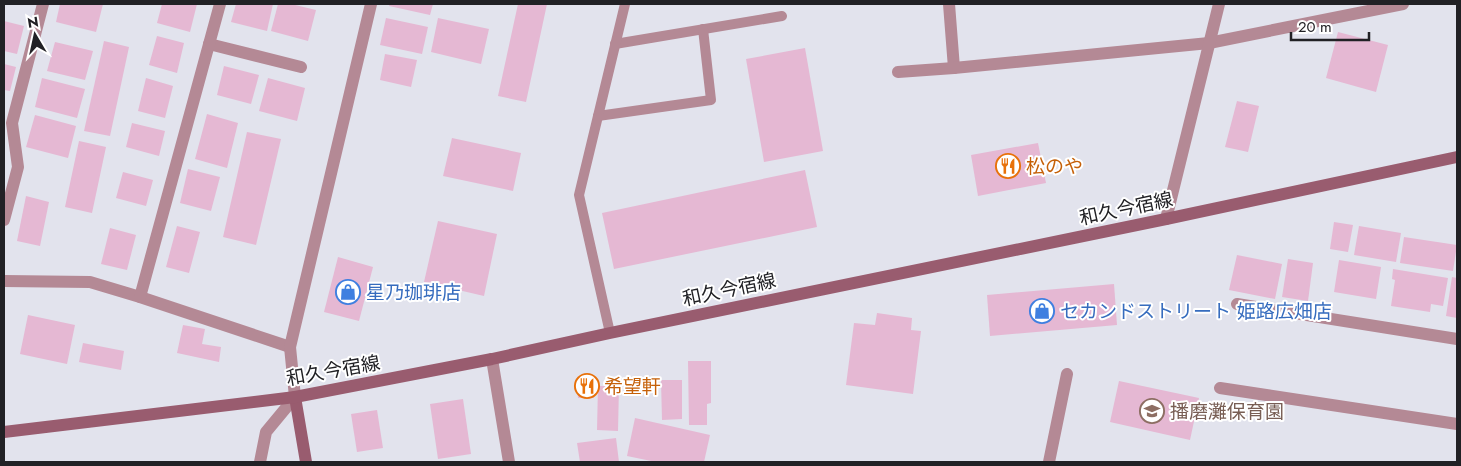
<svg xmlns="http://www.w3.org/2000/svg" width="1461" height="466" viewBox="0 0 1461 466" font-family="Jost,'Noto Sans JP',sans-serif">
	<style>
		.building { fill: #e5b8d3 }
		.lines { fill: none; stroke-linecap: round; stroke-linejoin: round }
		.service { stroke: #b48995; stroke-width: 10 }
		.minor { stroke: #b48995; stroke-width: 12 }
		.secondary { stroke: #995c6f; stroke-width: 12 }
		.labels { text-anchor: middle; stroke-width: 4; stroke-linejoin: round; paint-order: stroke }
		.food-label { font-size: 19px; fill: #c56008; stroke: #fff; text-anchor: start }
		.street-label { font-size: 19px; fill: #212125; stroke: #fff }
		.shop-label { font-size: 19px; fill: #366cbe; stroke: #fff; text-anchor: start }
		.education-label { font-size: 19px; fill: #785e54; stroke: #fff; text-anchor: start }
	</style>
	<rect width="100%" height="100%" fill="#e2e3ed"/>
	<!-- building -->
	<g class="building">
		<polygon points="60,4 103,4 96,32 56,22"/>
		<polygon points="162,4 197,4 190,32 157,23"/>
		<polygon points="236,4 273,4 267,31 231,22"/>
		<polygon points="278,4 291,4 316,10 308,41 271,31"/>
		<polygon points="390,4 433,4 430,15 389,6"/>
		<polygon points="518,4 547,4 526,102 498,96"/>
		<polygon points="386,18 428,27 422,54 380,45"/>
		<polygon points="438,18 489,29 481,64 431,52"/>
		<polygon points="4,21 24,26 17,54 4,51"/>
		<polygon points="1338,32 1388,45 1376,92 1326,78"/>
		<polygon points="157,36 184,43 177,73 149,65"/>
		<polygon points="104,41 129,47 110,136 84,131"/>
		<polygon points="55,42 93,51 85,80 47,71"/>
		<polygon points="805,48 823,151 764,162 746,59"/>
		<polygon points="385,54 417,60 411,87 380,80"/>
		<polygon points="4,64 16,67 10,91 4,90"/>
		<polygon points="224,66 259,75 251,104 217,95"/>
		<polygon points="42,78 85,89 77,118 35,107"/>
		<polygon points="146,78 173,86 165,118 138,111"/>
		<polygon points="268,78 305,88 297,121 259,111"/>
		<polygon points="1237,101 1259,106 1248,152 1225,147"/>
		<polygon points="207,114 238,123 227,168 195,159"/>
		<polygon points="35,115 76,126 68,158 26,147"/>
		<polygon points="132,123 165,131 159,156 126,147"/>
		<polygon points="247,132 281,139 256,245 223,237"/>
		<polygon points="452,138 521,153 513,191 443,176"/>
		<polygon points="79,141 106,147 92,213 65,207"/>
		<polygon points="1038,143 1046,183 978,196 971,155"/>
		<polygon points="188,169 220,177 211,211 180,203"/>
		<polygon points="805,170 817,227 614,269 602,213"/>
		<polygon points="123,172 153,180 146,206 116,198"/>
		<polygon points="26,196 49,202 40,246 17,241"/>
		<polygon points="438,221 497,234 484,296 424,282"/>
		<polygon points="1334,222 1353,225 1348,252 1330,249"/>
		<polygon points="177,226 200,232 189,273 166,267"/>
		<polygon points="1359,226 1401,233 1396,262 1354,255"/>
		<polygon points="110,228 136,235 127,270 101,264"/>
		<polygon points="1404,237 1457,245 1453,271 1400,263"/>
		<polygon points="1237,255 1282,264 1275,299 1229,290"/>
		<polygon points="338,257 373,267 359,321 324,312"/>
		<polygon points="1288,259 1313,263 1308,301 1282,297"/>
		<polygon points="1339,260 1381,267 1376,299 1334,292"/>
		<polygon points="1393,269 1448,278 1443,306 1431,304 1430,312 1391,306 1395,280 1392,279"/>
		<polygon points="1452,277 1457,278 1457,318 1446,316"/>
		<polygon points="1114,284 1117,325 990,336 987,295"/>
		<polygon points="877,313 912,318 911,330 921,331 913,394 846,385 854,323 875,325"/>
		<polygon points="28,315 75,325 67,364 20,354"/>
		<polygon points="183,325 205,329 202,344 221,347 219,362 177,353"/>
		<polygon points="83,343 124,351 121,370 79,362"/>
		<polygon points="688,361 711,361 711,403 707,404 707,425 689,425"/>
		<polygon points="577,377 594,377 594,398 578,398"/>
		<polygon points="661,380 682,380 682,419 662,420"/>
		<polygon points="1119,381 1199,398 1190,440 1110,422"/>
		<polygon points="598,386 619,386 618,431 597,430"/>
		<polygon points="463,399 471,454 438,459 430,404"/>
		<polygon points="377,410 383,448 357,452 351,414"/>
		<polygon points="635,418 710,435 704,462 656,462 627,456"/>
		<polygon points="616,438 619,462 580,462 577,443"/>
	</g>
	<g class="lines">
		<!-- service -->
		<g class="service">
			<polyline points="615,44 782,16"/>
			<polyline points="598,116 711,100 703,29"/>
			<polyline points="610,333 579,195 625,4"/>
		</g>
		<!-- minor -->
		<g class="minor">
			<polyline points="949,4 954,68"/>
			<polyline points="209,44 301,67"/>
			<polyline points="898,72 954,68 1209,43 1403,4"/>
			<polyline points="1166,219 1219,4"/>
			<polyline points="4,220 18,167 12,123 43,4"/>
			<polyline points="4,281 90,282 140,297 290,347"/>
			<polyline points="140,297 220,4"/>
			<polyline points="1237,304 1457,339"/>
			<polyline points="492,359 509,462"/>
			<polyline points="1220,388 1457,424"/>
			<polyline points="260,462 266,432 295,397 290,347 371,4"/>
			<polyline points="1049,462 1067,374"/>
		</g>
		<!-- secondary -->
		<g class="secondary">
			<polyline points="295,397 306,462"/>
			<polyline points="4,432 295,397 492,359 610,333 1166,219 1457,157"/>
		</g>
	</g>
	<!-- icons -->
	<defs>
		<symbol id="restaurant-ring" viewBox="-11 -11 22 22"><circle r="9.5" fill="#fff" stroke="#e8710a" stroke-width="1.5"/><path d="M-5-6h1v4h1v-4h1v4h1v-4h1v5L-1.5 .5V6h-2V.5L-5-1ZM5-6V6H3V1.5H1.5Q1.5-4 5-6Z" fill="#e8710a"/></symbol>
		<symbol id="shop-ring" viewBox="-11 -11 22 22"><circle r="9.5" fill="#fff" stroke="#3f7fe0" stroke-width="1.5"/><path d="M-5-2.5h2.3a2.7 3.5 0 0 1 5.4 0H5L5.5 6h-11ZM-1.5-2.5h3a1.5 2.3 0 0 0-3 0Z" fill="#3f7fe0"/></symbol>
		<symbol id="school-ring" viewBox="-11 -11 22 22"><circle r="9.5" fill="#fff" stroke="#8d6e63" stroke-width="1.5"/><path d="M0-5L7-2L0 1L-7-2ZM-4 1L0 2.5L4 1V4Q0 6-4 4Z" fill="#8d6e63"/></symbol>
	</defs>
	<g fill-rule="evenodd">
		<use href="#restaurant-ring" x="994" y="152" width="28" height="28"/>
		<use href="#shop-ring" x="334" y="278" width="28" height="28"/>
		<use href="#shop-ring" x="1028" y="297" width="28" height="28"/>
		<use href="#restaurant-ring" x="573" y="372" width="28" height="28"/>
		<use href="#school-ring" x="1138" y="397" width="28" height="28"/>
	</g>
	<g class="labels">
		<!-- food labels -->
		<g class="food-label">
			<text x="1026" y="173">松のや</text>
			<text x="604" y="393">希望軒</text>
		</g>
		<!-- street labels -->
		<g class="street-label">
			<text transform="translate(1126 208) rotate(-12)" y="7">和久今宿線</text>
			<text transform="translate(729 289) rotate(-12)" y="7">和久今宿線</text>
			<text transform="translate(333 370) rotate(-10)" y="7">和久今宿線</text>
		</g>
		<!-- shop labels -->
		<g class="shop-label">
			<text x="366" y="299">星乃珈琲店</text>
			<text x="1060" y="318">セカンドストリート 姫路広畑店</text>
		</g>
		<!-- education labels -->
		<g class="education-label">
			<text x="1170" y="418">播磨灘保育園</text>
		</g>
	</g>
	<!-- border -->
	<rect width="1461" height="466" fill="none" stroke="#212125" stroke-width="10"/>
	<!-- north arrow -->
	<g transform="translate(35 35) rotate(351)" stroke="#ffffff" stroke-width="4" paint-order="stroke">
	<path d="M0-4L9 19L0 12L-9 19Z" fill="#212125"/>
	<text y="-8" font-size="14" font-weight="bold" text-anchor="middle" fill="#212125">N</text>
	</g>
	<!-- scale -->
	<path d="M1291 32v8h78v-8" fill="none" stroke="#212125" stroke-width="2.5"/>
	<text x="1298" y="32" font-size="15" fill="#212125" stroke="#ffffff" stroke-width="4" paint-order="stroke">20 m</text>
</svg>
